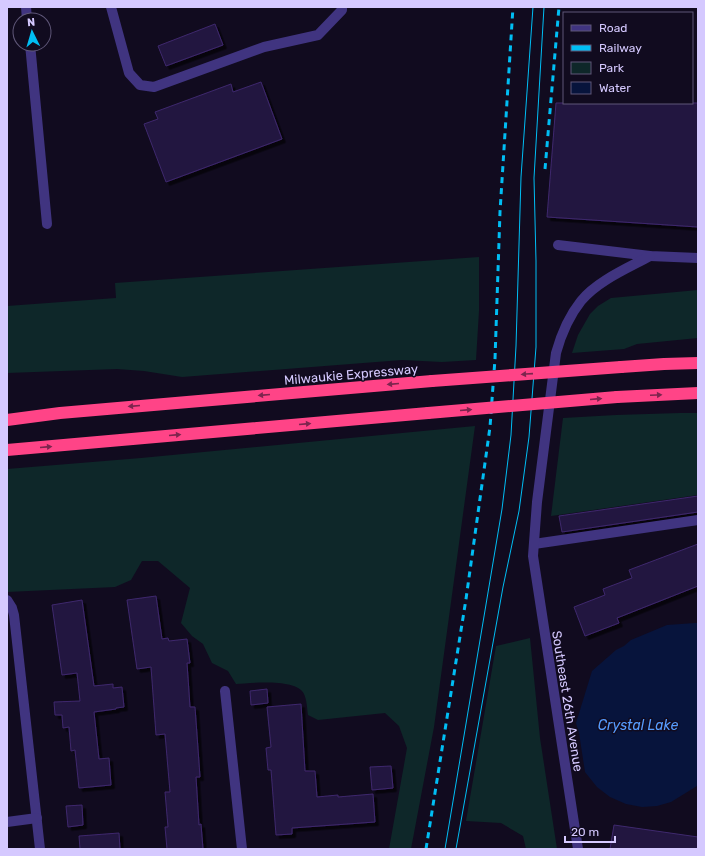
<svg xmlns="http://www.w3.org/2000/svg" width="705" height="856" viewBox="0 0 705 856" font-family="Rubik,sans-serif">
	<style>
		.green { fill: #0e2729 }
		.water { fill: #07143c }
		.building { fill: #241740; stroke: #3e286d; filter: url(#shadow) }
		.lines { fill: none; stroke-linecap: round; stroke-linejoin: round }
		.minor { stroke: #403480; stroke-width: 10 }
		.highway { stroke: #ff4487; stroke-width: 12 }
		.tram { stroke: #00bef4; stroke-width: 1 }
		.rail { stroke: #00bef4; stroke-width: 3; stroke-dasharray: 6 5; stroke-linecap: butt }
		.highway-bridge { stroke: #ff4487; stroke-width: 12 }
		.oneway { fill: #7c254e }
		.labels { text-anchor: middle; stroke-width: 3; stroke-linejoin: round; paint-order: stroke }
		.street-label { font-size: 13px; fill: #d5c9ff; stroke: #110b1f }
		.water-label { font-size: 14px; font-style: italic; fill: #579dff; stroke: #110b1f }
	</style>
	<defs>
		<filter id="shadow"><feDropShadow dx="3.5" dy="3.5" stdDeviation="0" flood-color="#0009"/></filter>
	</defs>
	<rect width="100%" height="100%" fill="#110b1f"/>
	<!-- green -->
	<g class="green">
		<polygon points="479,257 479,311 476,360 442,362 402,360 182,377 144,371 117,369 7,373 7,306 116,298 115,283"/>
		<polygon points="698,290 698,338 637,344 624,349 572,353 578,335 590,314 598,306 611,298"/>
		<polygon points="680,413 698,413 698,495 551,516 563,418 616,415"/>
		<path d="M475 426 434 727 411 849H389L407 748 399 726 385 713 318 720 308 715C307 709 307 700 304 694 297 678 251 683 236 684L228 671 212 663 203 644 192 636 181 623 190 588 158 561H142L131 580 115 587 7 592V469L141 458Z"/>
		<polygon points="530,638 540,738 557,849 526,849 523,836 501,823 466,821 496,646"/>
	</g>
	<!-- water -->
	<polygon class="water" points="695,623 698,623 697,786 671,802 657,806 642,807 626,804 610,797 597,787 585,772 579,733 576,723 592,671 616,650 624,646 631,640 667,625"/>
	<!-- building -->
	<g class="building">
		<polygon points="215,24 223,45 166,66 158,46"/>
		<polygon points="261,82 282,139 166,182 144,124 158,119 155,112 231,84 233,92"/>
		<polygon points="556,103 698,103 698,227 547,217"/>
		<polygon points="698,496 698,512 562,532 559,516"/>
		<polygon points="698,544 698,586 617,618 619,623 585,636 574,607 605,595 603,589 632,578 629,570"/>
		<polygon points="156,596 162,639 168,638 169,641 187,639 190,663 187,663 190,707 195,707 200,777 196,777 199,825 201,824 203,849 167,849 165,827 168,827 165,792 170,792 165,734 156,735 151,667 137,669 127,600"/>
		<polygon points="82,600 94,686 113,684 113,688 122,687 124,707 116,708 116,709 94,712 99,759 109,758 111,785 79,788 75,750 71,751 69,727 63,728 62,715 55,715 54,702 80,701 77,673 62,675 52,605"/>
		<polygon points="267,689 268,703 251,705 250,691"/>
		<polygon points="301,704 305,771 315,771 317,797 338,795 338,797 373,794 375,822 292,828 292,834 276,835 271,770 268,770 266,748 271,747 267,707"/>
		<polygon points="391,766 393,788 372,790 370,767"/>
		<polygon points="82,805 83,825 68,827 66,806"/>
		<polygon points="614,825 698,837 698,849 610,849"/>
		<polygon points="119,833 120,849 80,849 79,836"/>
	</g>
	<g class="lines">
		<!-- minor -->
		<g class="minor">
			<polyline points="26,7 27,20"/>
			<polyline points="111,7 129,73 140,85 154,87 264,47 318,35 342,10 342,7"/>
			<polyline points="30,44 47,224"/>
			<polyline points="558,245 650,256 698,258"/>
			<polyline points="534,544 698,520"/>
			<polyline points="7,600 12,608 14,615 40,849"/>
			<polyline points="225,691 242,849"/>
			<polyline points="7,822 37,818"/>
			<path d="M578 849 533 556 537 502 556 353C561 335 569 316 581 301 597 281 628 268 650 256"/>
		</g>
		<!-- highway -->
		<g class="highway">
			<polyline points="621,367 664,364 698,363"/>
			<polyline points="617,397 698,393"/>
			<polyline points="7,420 60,413 432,381"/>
			<polyline points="7,450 428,413"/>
		</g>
		<!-- tram -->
		<g class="tram">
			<polyline points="445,849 502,509 511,435 516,346 521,177 533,7"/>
			<polyline points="456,849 503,587 519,511 529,437 536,347 536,261 534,178 544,7"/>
		</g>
		<!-- rail -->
		<g class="rail">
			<polyline points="545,169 559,7"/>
			<polyline points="426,849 466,599 490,427 495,359 500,212 513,7"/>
		</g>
		<!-- highway-bridge -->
		<g class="highway-bridge">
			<polyline points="432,381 621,367"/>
			<polyline points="428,413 617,397"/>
		</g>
	</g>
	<!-- one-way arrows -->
	<defs><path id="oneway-solid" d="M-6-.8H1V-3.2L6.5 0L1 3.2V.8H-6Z"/></defs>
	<g class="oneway">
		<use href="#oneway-solid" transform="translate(527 374) rotate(176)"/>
		<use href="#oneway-solid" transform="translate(393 384) rotate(175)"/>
		<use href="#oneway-solid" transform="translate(264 395) rotate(175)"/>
		<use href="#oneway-solid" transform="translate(656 395) rotate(-3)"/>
		<use href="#oneway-solid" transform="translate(596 399) rotate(-5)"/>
		<use href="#oneway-solid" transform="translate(134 406) rotate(175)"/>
		<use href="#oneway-solid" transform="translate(466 410) rotate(-5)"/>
		<use href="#oneway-solid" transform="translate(305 424) rotate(-5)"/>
		<use href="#oneway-solid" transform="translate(175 435) rotate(-5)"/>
		<use href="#oneway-solid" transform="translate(46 447) rotate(-5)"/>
	</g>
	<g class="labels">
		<!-- street labels -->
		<g class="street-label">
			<text transform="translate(351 374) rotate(-5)" y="5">Milwaukie Expressway</text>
			<text transform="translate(568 701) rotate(81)" y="5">Southeast 26th Avenue</text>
		</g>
		<!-- water labels -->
		<g class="water-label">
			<text x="638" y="730">Crystal Lake</text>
		</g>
	</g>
	<!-- border -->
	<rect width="705" height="856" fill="none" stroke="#d5c9ff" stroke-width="16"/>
	<!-- legend -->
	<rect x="563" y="12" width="130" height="92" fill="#110b1f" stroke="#5f5779"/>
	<rect x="571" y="25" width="20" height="6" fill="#403480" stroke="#5f5779"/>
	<text x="599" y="32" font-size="12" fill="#d5c9ff">Road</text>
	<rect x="571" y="45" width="20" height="6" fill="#00bef4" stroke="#5f5779"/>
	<text x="599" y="52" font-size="12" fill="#d5c9ff">Railway</text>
	<rect x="571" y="62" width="20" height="12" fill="#0e2729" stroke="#5f5779"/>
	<text x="599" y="72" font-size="12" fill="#d5c9ff">Park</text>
	<rect x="571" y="82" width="20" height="12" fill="#07143c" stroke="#5f5779"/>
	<text x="599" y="92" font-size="12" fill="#d5c9ff">Water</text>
	<!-- north arrow -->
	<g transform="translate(32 32) rotate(355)"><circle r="19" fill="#110b1f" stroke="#5f5779"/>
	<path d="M0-3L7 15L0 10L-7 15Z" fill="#00bef4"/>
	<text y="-6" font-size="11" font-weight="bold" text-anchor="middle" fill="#d5c9ff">N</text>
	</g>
	<!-- scale -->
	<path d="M565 836v6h50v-6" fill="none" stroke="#d5c9ff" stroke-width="2"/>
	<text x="571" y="836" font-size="12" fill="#d5c9ff" stroke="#110b1f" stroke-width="3" paint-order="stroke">20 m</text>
</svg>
